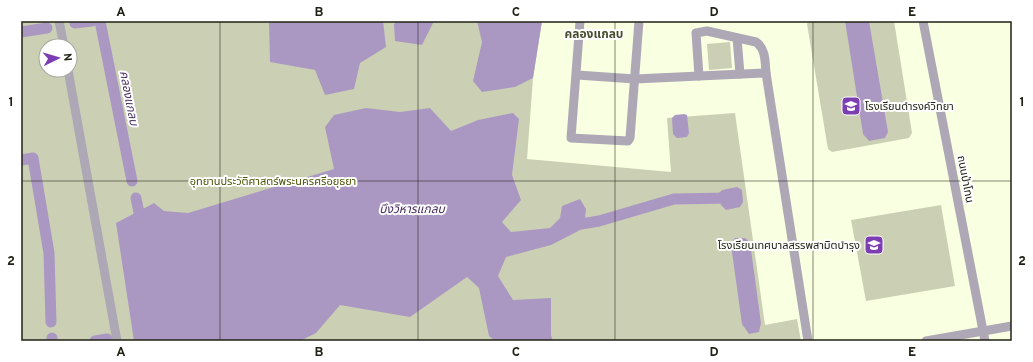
<svg xmlns="http://www.w3.org/2000/svg" width="1033" height="362" viewBox="0 0 1033 362" font-family="Overpass,'Noto Sans Thai',sans-serif">
	<style>
		.green { fill: #cbd0b4; fill-rule: evenodd }
		.water { fill: #ab98c2 }
		.lines { fill: none; stroke-linecap: round; stroke-linejoin: round }
		.canal { stroke: #ab98c2; stroke-width: 11 }
		.minor { stroke: #aea8b6; stroke-width: 9 }
		.grid { fill: none; stroke: #202215; stroke-width: 1; stroke-opacity: 0.55 }
		.labels { text-anchor: middle; stroke-width: 4; stroke-linejoin: round; paint-order: stroke }
		.poi-label { font-size: 11px; fill: #202215; stroke: #fff; text-anchor: start }
		.street-label { font-size: 11px; fill: #202215; stroke: #fff }
		.park-label { font-size: 11px; fill: #4b5306; stroke: #fff }
		.neighbourhood-label { font-size: 12px; font-weight: bold; fill: #494e2f; stroke: #fff }
		.water-label { font-size: 12px; font-style: italic; fill: #482e62; stroke: #fff }
		.neatline { fill: none; stroke: #202215; stroke-width: 1.5 }
		.grid-label { font-size: 13px; text-anchor: middle; font-weight: bold; fill: #202215 }
	</style>
	<rect width="100%" height="100%" fill="#f9ffe1"/>
	<!-- green -->
	<g class="green">
		<path d="M21 21H542L533 78 527 159 671 172 667 118 735 113 765 325 797 319 801 341H21ZM46 46H70V70H46Z"/>
		<polygon points="809,21 894,21 912,133 909,138 832,152 828,149 807,24"/>
		<polygon points="730,42 732,68 709,70 707,44"/>
		<polygon points="941,205 955,286 866,301 851,220"/>
	</g>
	<!-- water -->
	<g class="water">
		<polygon points="269,21 383,21 386,47 360,63 354,89 325,95 315,70 270,62"/>
		<polygon points="396,21 434,21 422,45 395,41 394,25"/>
		<polygon points="477,21 542,21 533,78 515,87 482,92 473,81 482,42"/>
		<polygon points="845,21 869,21 888,132 885,138 869,141 863,134"/>
		<polygon points="366,108 400,112 430,108 451,131 478,120 513,113 519,119 512,175 521,200 502,222 511,232 550,228 560,218 562,206 580,199 586,209 584,228 551,245 506,257 498,276 513,300 551,298 551,335 553,341 495,341 489,336 479,288 467,277 410,317 340,305 316,333 300,341 134,341 116,223 154,203 164,211 188,213 334,169 325,127 334,115"/>
		<polygon points="684,114 687,115 689,133 687,137 677,138 673,134 672,118 675,115"/>
		<polygon points="737,187 742,190 743,202 740,207 726,210 721,205 719,193 722,190"/>
		<polygon points="735,238 745,238 750,242 761,323 759,332 749,334 742,324 731,245"/>
	</g>
	<g class="lines">
		<!-- canal -->
		<g class="canal">
			<polyline points="100,21 132,181"/>
			<polyline points="75,23 92,21"/>
			<polyline points="21,32 47,28"/>
			<polyline points="21,160 33,158 49,253 51,322"/>
			<polyline points="136,198 141,223"/>
			<polyline points="569,226 599,221 674,199 729,198"/>
			<polyline points="52,338 52,341"/>
			<polyline points="95,341 107,339"/>
		</g>
		<!-- minor -->
		<g class="minor">
			<polyline points="59,21 64,46"/>
			<polyline points="580,21 571,138 628,141 630,138 639,21"/>
			<polyline points="923,21 985,341"/>
			<polyline points="737,38 740,74"/>
			<polyline points="68,70 117,341"/>
			<polyline points="577,75 635,79 766,73 808,341"/>
			<path d="M699 76 696 33 707 31 756 42C766 49 765 62 766 73"/>
			<polyline points="926,341 1012,326"/>
		</g>
	</g>
	<!-- grid -->
	<path class="grid" d="M220 21V341M418 21V341M615 21V341M813 21V341M21 181H1012"/>
	<!-- icons -->
	<defs>
		<symbol id="school-square" viewBox="-11 -11 22 22"><rect x="-9" y="-9" width="18" height="18" rx="4" fill="#7c3db2" stroke="#fff"/><path d="M0-5L7-2L0 1L-7-2ZM-4 1L0 2.5L4 1V4Q0 6-4 4Z" fill="#fff"/></symbol>
	</defs>
	<g fill-rule="evenodd">
		<use href="#school-square" x="840" y="95" width="22" height="22"/>
		<use href="#school-square" x="863" y="234" width="22" height="22"/>
	</g>
	<g class="labels">
		<!-- poi labels -->
		<g class="poi-label">
			<text x="865" y="110">โรงเรียนดำรงค์วิทยา</text>
			<text x="860" y="249" text-anchor="end">โรงเรียนเทศบาลสรรพสามิตบำรุง</text>
		</g>
		<!-- street labels -->
		<g class="street-label">
			<text transform="translate(966 179) rotate(79)" y="4">ถนนป่าโทน</text>
		</g>
		<!-- park labels -->
		<g class="park-label">
			<text x="273" y="185">อุทยานประวัติศาสตร์พระนครศรีอยุธยา</text>
		</g>
		<!-- neighbourhood labels -->
		<g class="neighbourhood-label">
			<text x="594" y="38">คลองแกลบ</text>
		</g>
		<!-- water labels -->
		<g class="water-label">
			<text transform="translate(129 98) rotate(79)" y="4">คลองแกลบ</text>
			<text x="412" y="213">บึงวิหารแกลบ</text>
		</g>
	</g>
	<!-- border -->
	<rect width="1033" height="362" fill="none" stroke="#ffffff" stroke-width="44"/>
	<!-- north arrow -->
	<g transform="translate(58 58) rotate(85)"><circle r="19" fill="#ffffff" stroke="#a6a7a1"/>
	<path d="M0-3L7 15L0 10L-7 15Z" fill="#7c3db2"/>
	<text y="-6" font-size="11" font-weight="bold" text-anchor="middle" fill="#202215">N</text>
	</g>
	<rect x="22" y="22" width="989" height="318" class="neatline"/>
	<g class="grid-label">
		<text x="121" y="16">A</text>
		<text x="319" y="16">B</text>
		<text x="516" y="16">C</text>
		<text x="714" y="16">D</text>
		<text x="912" y="16">E</text>
		<text x="11" y="106">1</text>
		<text x="1022" y="106">1</text>
		<text x="11" y="265">2</text>
		<text x="1022" y="265">2</text>
		<text x="121" y="356">A</text>
		<text x="319" y="356">B</text>
		<text x="516" y="356">C</text>
		<text x="714" y="356">D</text>
		<text x="912" y="356">E</text>
	</g>
</svg>
